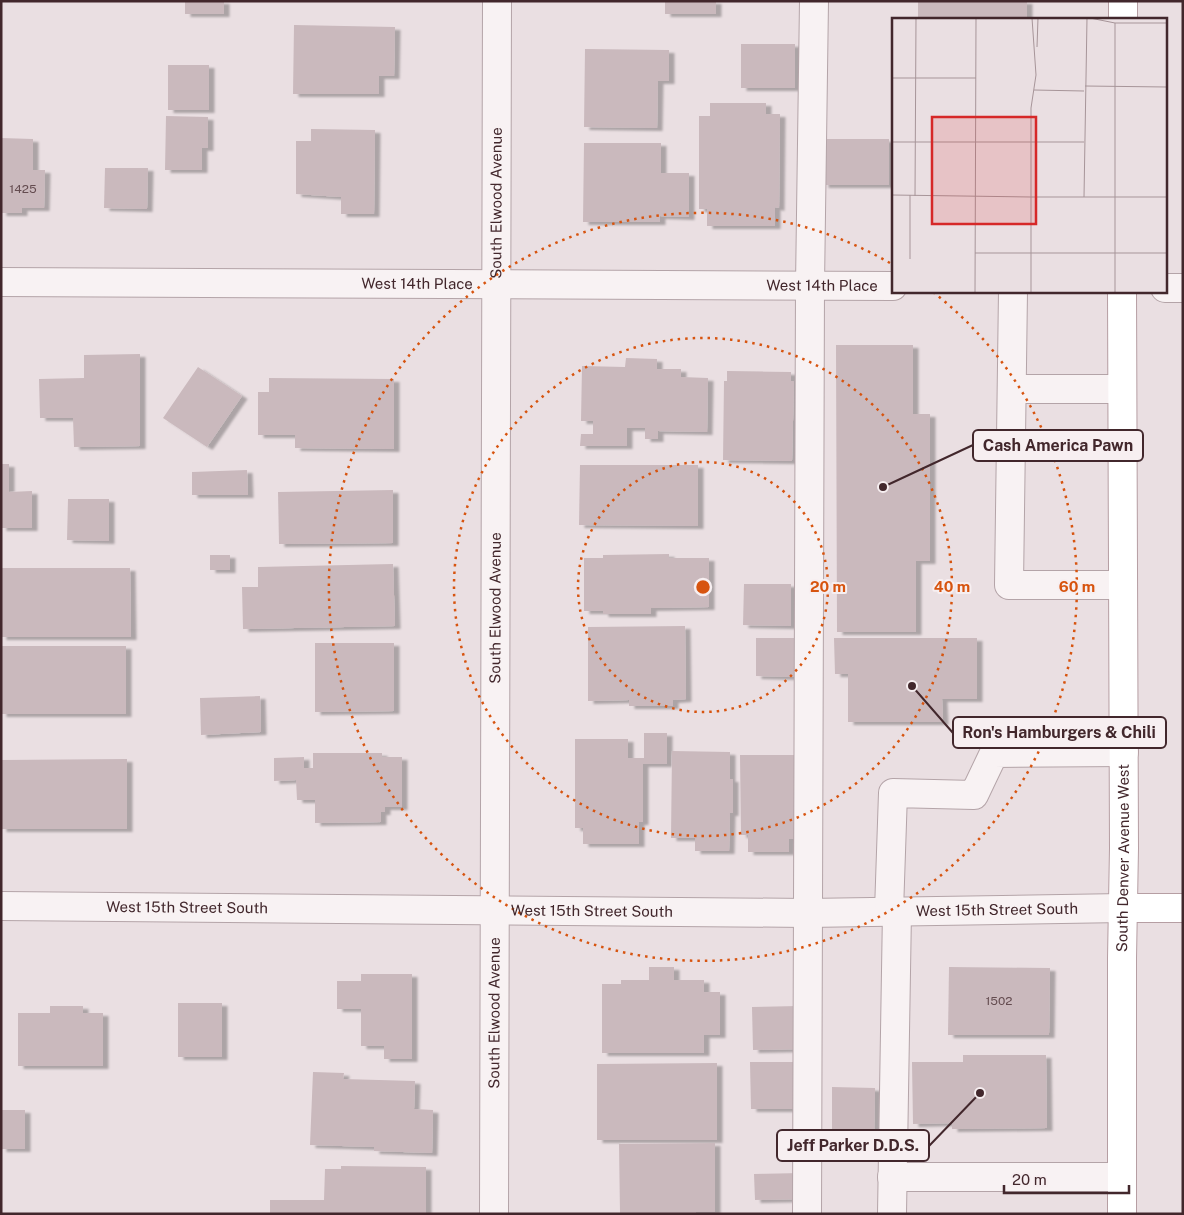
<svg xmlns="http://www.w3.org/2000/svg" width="1184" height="1215" viewBox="0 0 1184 1215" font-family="'Public Sans',sans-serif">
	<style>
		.building { fill: #cab9bd; filter: url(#shadow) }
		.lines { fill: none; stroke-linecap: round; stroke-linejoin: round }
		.minor-casing { stroke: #b4a4a8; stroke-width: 30 }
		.major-casing { stroke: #b69ea3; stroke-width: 30 }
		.minor { stroke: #f8f2f3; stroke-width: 28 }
		.major { stroke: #fff; stroke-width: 28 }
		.ring { fill: none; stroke: #d7540f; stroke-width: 2.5; stroke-dasharray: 2.5 5 }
		.labels { text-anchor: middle; stroke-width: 4; stroke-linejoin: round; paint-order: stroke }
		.number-label { font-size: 12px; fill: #644c50 }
		.street-label { font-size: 15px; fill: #42272c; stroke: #f7eff1 }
		.inset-road { fill: none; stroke: #a79599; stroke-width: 1 }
		.view { fill: #d62828; fill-opacity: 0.15; stroke: #d62828; stroke-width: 2.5 }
		.inset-edge { fill: none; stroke: #42272c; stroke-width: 2.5 }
		.centre { fill: #d7540f; stroke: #f7eff1; stroke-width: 2.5 }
		.ring-label { font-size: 15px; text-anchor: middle; font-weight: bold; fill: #d7540f; stroke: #f7eff1; stroke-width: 4; stroke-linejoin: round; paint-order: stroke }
		.leader { fill: none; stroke: #42272c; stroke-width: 2 }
		.callout-dot { fill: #42272c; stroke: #f7eff1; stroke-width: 2 }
		.callout { fill: #f7eff1; stroke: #42272c; stroke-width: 2 }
		.callout-label { font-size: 16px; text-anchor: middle; font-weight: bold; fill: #42272c }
	</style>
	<defs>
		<filter id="shadow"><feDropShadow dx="5.5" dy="3" stdDeviation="1" flood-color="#0004"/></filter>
	</defs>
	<rect width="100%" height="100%" fill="#eadfe2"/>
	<!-- building -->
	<g class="building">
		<rect x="185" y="1" width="39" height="13"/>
		<rect x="665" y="1" width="51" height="13"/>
		<rect x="918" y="1" width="109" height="18"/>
		<polygon points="294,25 395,27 394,76 379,76 379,94 293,94"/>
		<rect x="741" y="44" width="54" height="44"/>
		<polygon points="585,49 669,50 669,81 658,81 657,128 584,127"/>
		<rect x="168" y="65" width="41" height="45"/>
		<polygon points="710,103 766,103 766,114 780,114 779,208 775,207 775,226 707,226 707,209 699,209 699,116 710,116"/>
		<polygon points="166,116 208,117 208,148 202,148 202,170 165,170"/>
		<polygon points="311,129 375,130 374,214 341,214 341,197 296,194 296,141 311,141"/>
		<polygon points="1,138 33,139 33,170 45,170 44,208 22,208 22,213 1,213"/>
		<rect x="823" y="139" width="66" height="46"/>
		<polygon points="584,143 661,143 661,173 689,173 689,217 660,216 660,222 583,222"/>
		<polygon points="105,168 148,168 147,209 104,208"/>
		<polygon points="836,345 913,345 913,414 930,414 930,561 916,561 916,632 837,632"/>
		<polygon points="140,354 140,446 74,447 73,418 40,418 39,379 84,378 84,355"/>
		<polygon points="626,358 657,359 657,369 681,369 681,377 708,378 707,432 658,431 658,439 645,439 645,428 627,428 627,446 580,446 581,434 593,434 593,421 581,421 582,366 625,367"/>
		<polygon points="198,367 242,396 207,447 163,418"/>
		<polygon points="727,371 791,372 791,381 794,381 792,461 723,460 724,381 727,381"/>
		<polygon points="269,378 394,379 394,449 295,448 295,435 258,435 258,392 269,392"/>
		<polygon points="1,464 9,464 9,492 32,491 32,528 1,528"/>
		<polygon points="580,465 698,465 698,526 579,525"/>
		<polygon points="247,470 248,495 192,495 192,472"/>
		<polygon points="393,490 393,543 279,544 278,492"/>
		<polygon points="68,499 109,499 109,541 67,540"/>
		<polygon points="669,554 669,558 709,558 709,607 651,608 651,614 603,614 603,611 584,611 584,558 603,558 603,555"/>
		<rect x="210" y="555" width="20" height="15"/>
		<polygon points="393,564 395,626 243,629 242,587 258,587 258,567"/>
		<polygon points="1,568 130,568 131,637 1,637"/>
		<polygon points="744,584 791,584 791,626 743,625"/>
		<polygon points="685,626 686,699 673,700 673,706 629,706 629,700 588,701 588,627"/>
		<polygon points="756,638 795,638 795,677 756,676"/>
		<polygon points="834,638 977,638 977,699 942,699 943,722 848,722 848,674 835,674"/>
		<polygon points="315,643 394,643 394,711 315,712"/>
		<rect x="1" y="646" width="125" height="68"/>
		<polygon points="260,696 261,732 201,735 200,698"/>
		<polygon points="644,733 667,733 667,764 643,764 643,822 639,822 639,844 583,844 583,828 575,828 575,739 628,739 628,758 644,758"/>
		<polygon points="672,751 730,752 730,779 733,779 733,813 730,813 729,851 695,851 695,838 671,838"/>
		<polygon points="313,753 382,753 382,757 402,757 402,807 385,807 385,812 381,812 381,822 315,823 315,800 297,800 296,780 274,781 274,758 304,757 304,768 313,768"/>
		<polygon points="740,755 796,755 797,839 789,839 789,852 748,852 748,835 741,835"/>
		<polygon points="127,759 127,829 1,829 1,760"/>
		<polygon points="649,967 674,967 674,980 704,980 704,992 720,992 720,1035 704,1035 704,1053 602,1053 602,984 621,984 621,980 649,980"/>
		<polygon points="949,967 1050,968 1049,1035 948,1035"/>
		<polygon points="361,974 412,974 412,1059 384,1059 384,1046 361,1046 361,1009 337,1009 337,981 361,981"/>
		<rect x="178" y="1003" width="44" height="54"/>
		<polygon points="50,1006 83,1006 83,1013 103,1013 103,1066 18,1066 18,1013 50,1013"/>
		<polygon points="798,1006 799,1049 753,1050 752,1007"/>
		<polygon points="963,1055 1046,1055 1047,1128 952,1129 952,1123 913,1124 912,1062 963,1062"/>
		<polygon points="750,1062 798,1062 799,1109 751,1109"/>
		<polygon points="717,1063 717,1140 597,1140 597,1064"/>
		<polygon points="313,1072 344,1073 343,1079 415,1081 414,1109 433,1110 432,1153 374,1151 374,1147 310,1145"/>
		<polygon points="832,1087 875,1088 874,1140 832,1140"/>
		<rect x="1" y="1110" width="24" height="39"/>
		<polygon points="715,1143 715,1212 696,1212 696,1214 620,1214 619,1144"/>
		<polygon points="341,1166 426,1167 426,1214 270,1214 270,1200 324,1200 325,1169 341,1169"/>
		<polygon points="802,1173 803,1199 755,1200 754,1174"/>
	</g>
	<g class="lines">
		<defs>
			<g id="minor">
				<path id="s1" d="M1 282 893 286"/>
				<polyline points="1165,288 1183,288"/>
				<polyline points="1013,291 1009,585 1123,585"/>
				<polyline points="1012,389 1122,389"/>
				<path id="s2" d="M1 906 807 913 1123 908"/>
				<polyline points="889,911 893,793 974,795 994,753 1124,752"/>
				<polyline points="892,1177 1122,1177"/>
				<path id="s3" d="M494 1214 497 1"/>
				<polyline points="807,1214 810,285 814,1"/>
				<polyline points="892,1214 897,911"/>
			</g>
			<g id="major">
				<polyline points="1123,19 1123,1"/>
				<polyline points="1123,908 1183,908"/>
				<path id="s4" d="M1122 1214V958L1124 848 1122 291"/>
			</g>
		</defs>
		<!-- minor casing -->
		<use href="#minor" class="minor-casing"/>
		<!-- major casing -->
		<use href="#major" class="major-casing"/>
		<!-- minor -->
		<use href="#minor" class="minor"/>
		<!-- major -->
		<use href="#major" class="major"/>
	</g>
	<!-- distance rings -->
	<g class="ring">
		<circle cx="703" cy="587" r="125"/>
		<circle cx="703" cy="587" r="249"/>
		<path d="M933 292A374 374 0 1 1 890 263"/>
	</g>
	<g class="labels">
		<!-- number labels -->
		<g class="number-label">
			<text x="23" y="193">1425</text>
			<text x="999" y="1005">1502</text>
		</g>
		<!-- street labels -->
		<g class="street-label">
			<text dy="5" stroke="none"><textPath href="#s3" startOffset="1011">South Elwood Avenue</textPath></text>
			<text dy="5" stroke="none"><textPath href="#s1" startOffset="416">West 14th Place</textPath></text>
			<text dy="5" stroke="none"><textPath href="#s1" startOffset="821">West 14th Place</textPath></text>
			<text dy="5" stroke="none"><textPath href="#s3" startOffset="606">South Elwood Avenue</textPath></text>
			<text dy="5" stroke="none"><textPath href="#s4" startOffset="356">South Denver Avenue West</textPath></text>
			<text dy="5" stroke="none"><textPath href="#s2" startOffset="186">West 15th Street South</textPath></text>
			<text dy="5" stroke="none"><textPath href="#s2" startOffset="996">West 15th Street South</textPath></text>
			<text dy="5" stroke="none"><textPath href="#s2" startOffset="591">West 15th Street South</textPath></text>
			<text dy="5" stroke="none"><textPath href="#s3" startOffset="201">South Elwood Avenue</textPath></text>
		</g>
	</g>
	<!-- overview -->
	<g transform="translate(892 18)">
		<rect width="275" height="275" fill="#eadfe2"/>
		<path class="inset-road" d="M198 0 223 5H275M145 29 146 0M0 60H84M193 68 275 69M142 72 192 73M0 124H192M0 177 139 179M23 178 24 0M139 179H275M192 179 195 0M83 235H275M18 241V177M83 275 84 0M139 275V90L144 57 140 0M223 275V5"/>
		<path class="view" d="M40 99H144V206H40Z"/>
		<rect width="275" height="275" class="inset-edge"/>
	</g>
	<circle cx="703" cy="587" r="8" class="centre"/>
	<g class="ring-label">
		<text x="828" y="592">20 m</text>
		<text x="952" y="592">40 m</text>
		<text x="1077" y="592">60 m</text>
	</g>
	<!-- callouts -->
	<path class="leader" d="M883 487L973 445M912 686L953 733M980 1093L929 1146"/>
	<g class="callout-dot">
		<circle cx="883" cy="487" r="5"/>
		<circle cx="912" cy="686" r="5"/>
		<circle cx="980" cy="1093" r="5"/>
	</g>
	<g class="callout">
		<rect x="973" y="430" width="170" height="31" rx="5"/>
		<rect x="953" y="717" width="213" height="31" rx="5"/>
		<rect x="777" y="1130" width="152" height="31" rx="5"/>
	</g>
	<g class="callout-label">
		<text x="1058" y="451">Cash America Pawn</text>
		<text x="1059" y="738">Ron's Hamburgers &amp; Chili</text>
		<text x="853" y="1151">Jeff Parker D.D.S.</text>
	</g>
	<!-- border -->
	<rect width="1184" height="1215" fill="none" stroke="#42272c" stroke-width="5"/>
	<!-- scale -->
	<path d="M1004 1185v8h125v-8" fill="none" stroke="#42272c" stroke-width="2.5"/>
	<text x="1012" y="1185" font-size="15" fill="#42272c" stroke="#f7eff1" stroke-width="4" paint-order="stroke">20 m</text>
</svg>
